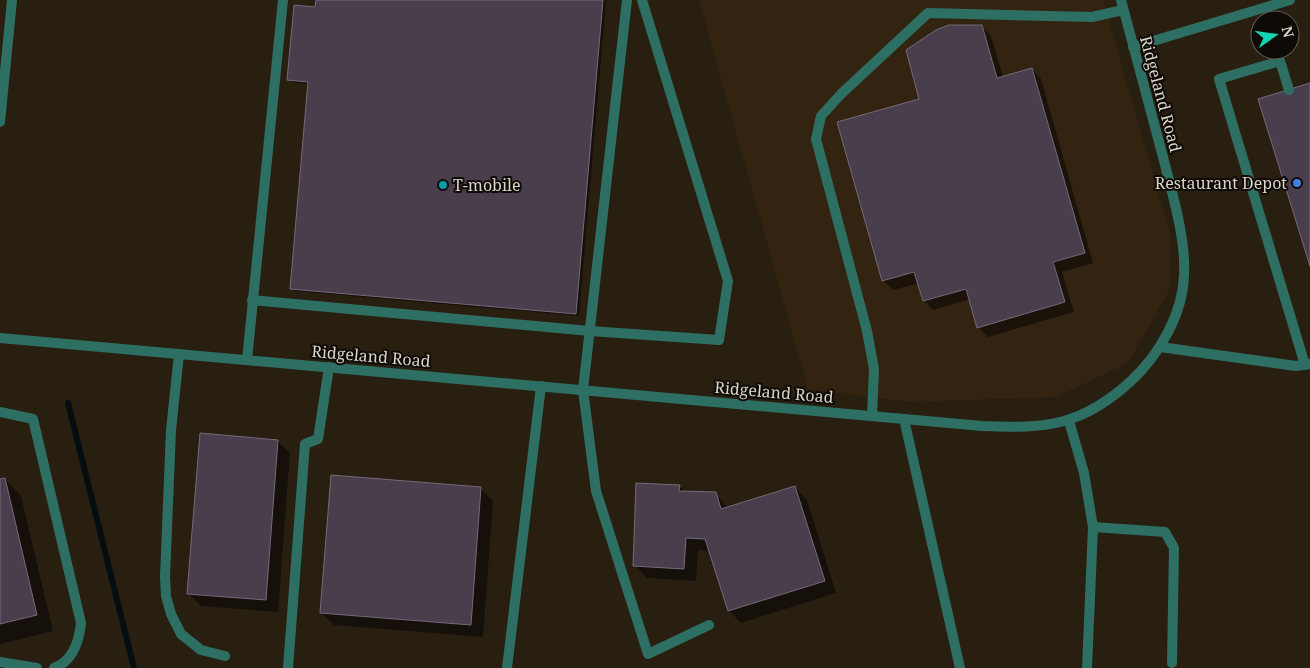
<svg xmlns="http://www.w3.org/2000/svg" width="1310" height="668" viewBox="0 0 1310 668" font-family="'Noto Serif',serif">
	<style>
		.built { fill: #332411 }
		.shadow { fill: #0007 }
		.lines { fill: none; stroke-linecap: round; stroke-linejoin: round }
		.stream { stroke: #040e11; stroke-width: 6 }
		.building { fill: #483e4c; stroke: #756a7a }
		.lane { stroke: #2e6f63; stroke-width: 10 }
		.street { stroke: #2e6f63; stroke-width: 10 }
		.shop-dot { fill: #3f7fe0; stroke: #0e0a05; stroke-width: 2 }
		.culture-dot { fill: #0f9aa8; stroke: #0e0a05; stroke-width: 2 }
		.labels { text-anchor: middle; stroke-width: 4; stroke-linejoin: round; paint-order: stroke }
		.street-label { font-size: 16px; fill: #dad3ca; stroke: #0e0a05 }
		.poi-label { font-size: 16px; fill: #dad3ca; stroke: #0e0a05; text-anchor: end }
	</style>
	<rect width="100%" height="100%" fill="#291f11"/>
	<!-- built -->
	<polygon class="built" points="699,0 1103,0 1170,234 1170,289 1128,363 1056,397 910,402 808,389"/>
	<!-- shadow -->
	<g class="shadow">
		<polygon points="317,0 606,0 579,316 295,291 292,289 309,84 292,82 289,79 316,8"/>
		<polygon points="981,26 991,36 1003,77 1032,69 1041,79 1093,263 1062,272 1074,312 988,337 978,327 970,299 933,310 924,300 919,283 893,290 883,281 921,99"/>
		<polygon points="277,441 290,453 278,612 201,606 189,594"/>
		<polygon points="5,479 21,496 53,631 0,644 0,480"/>
		<polygon points="679,486 686,492 715,493 728,508 794,487 807,500 836,593 741,623 729,611 710,551 698,550 696,581 647,578 635,565"/>
		<polygon points="481,489 493,501 483,637 334,625 321,613"/>
	</g>
	<g class="lines">
		<!-- stream -->
		<polyline class="stream" points="68,403 134,668"/>
	</g>
	<!-- building -->
	<g class="building">
		<polygon points="316,0 603,0 576,314 290,289 308,82 287,80 294,5 315,7"/>
		<polygon points="949,25 982,25 997,78 1032,68 1085,253 1053,262 1065,302 977,328 966,289 923,301 914,272 882,281 837,122 919,99 906,50 936,30"/>
		<polygon points="1310,83 1310,266 1258,99"/>
		<polygon points="200,433 278,440 266,600 187,594"/>
		<polygon points="331,475 481,487 471,625 320,613"/>
		<polygon points="5,478 37,615 0,624 0,479"/>
		<polygon points="636,483 680,485 679,491 716,492 721,509 795,486 825,581 728,611 705,539 686,538 684,569 633,566"/>
	</g>
	<g class="lines">
		<!-- lane -->
		<g class="lane">
			<polyline points="627,0 583,390 596,491 648,654 709,625"/>
			<polyline points="1133,47 1290,0"/>
			<polyline points="1289,90 1280,61 1219,79 1305,365"/>
			<polyline points="0,122 12,0"/>
			<polyline points="252,300 590,331 719,340 728,281 642,0"/>
			<polyline points="1160,347 1296,366 1310,364"/>
			<polyline points="179,354 171,430 165,577 166,596 171,614 181,634 201,650 225,656"/>
			<polyline points="247,360 283,0"/>
			<path d="M0 412 33 419 81 623C79 642 73 661 54 668"/>
			<polyline points="872,416 874,369 867,331 816,139 821,116 841,94 928,13 1092,17 1123,10"/>
			<polyline points="904,419 960,668"/>
			<polyline points="1069,421 1084,473 1093,527 1087,668"/>
			<polyline points="1093,527 1165,532 1174,548 1172,663"/>
			<polyline points="0,662 37,668"/>
			<polyline points="288,668 305,444 318,439 329,367"/>
			<polyline points="507,668 541,386"/>
		</g>
		<!-- street -->
		<path class="street" d="M0 338 982 426C1046 429 1082 426 1131 381 1159 355 1183 314 1184 275 1186 238 1172 193 1163 157 1149 105 1135 52 1121 0"/>
	</g>
	<!-- markers -->
	<circle class="shop-dot" cx="1297" cy="183" r="5"/>
	<circle class="culture-dot" cx="443" cy="185" r="5"/>
	<g class="labels">
		<!-- street labels -->
		<g class="street-label">
			<text transform="translate(1161 94) rotate(75)" y="6">Ridgeland Road</text>
			<text transform="translate(371 356) rotate(5)" y="6">Ridgeland Road</text>
			<text transform="translate(774 392) rotate(5)" y="6">Ridgeland Road</text>
		</g>
		<!-- poi labels -->
		<g class="poi-label">
			<text x="1287" y="189">Restaurant Depot</text>
			<text x="453" y="191" text-anchor="start">T-mobile</text>
		</g>
	</g>
	<!-- north arrow -->
	<g transform="translate(1275 35) rotate(76)"><circle r="24" fill="#0e0a05" stroke="#605a54"/>
	<path d="M0-4L9 19L0 12L-9 19Z" fill="#12d5b4"/>
	<text y="-8" font-size="14" font-weight="bold" text-anchor="middle" fill="#dad3ca">N</text>
	</g>
</svg>
